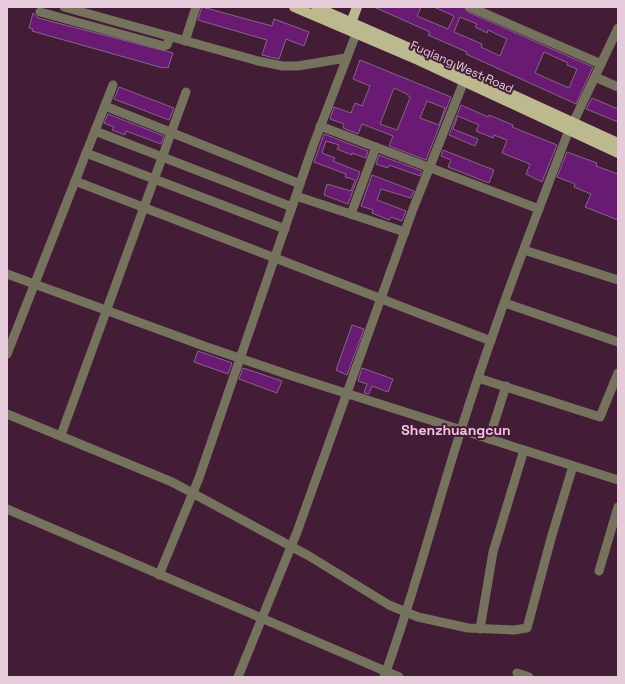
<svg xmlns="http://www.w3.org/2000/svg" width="625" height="684" viewBox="0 0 625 684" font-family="'Space Grotesk',sans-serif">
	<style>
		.building { fill: #691b73; stroke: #856489; fill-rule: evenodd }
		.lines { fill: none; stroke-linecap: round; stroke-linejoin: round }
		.minor { stroke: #75735e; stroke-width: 9 }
		.major { stroke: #bdb98e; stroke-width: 10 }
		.labels { text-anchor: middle; stroke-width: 4; stroke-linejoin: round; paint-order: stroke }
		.street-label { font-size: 12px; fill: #e6ccdb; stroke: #431d36 }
		.quarter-label { font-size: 14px; font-weight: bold; fill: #f3c1de; stroke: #431d36 }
	</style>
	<rect width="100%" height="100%" fill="#431d36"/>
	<!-- building -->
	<g class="building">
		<polygon points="202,7 272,26 274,19 309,32 304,46 286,39 279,59 266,56 262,55 267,40 198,20"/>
		<path d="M374 7H421L417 16 448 29 454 16 434 7H464L468 12 593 67 576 104 466 54 467 52 428 35 430 32ZM460 17 477 24 475 27 487 33 488 30 507 39 500 56 481 47 482 44 454 32ZM544 52 568 63 567 65 577 69 569 88 535 73Z"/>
		<polygon points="33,13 38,18 173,53 168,68 163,67 163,68 32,31 33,29 29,28"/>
		<path d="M360 60 451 97 426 160 389 146 393 136 362 124 358 134 343 128 344 124 330 119 334 107 351 113 355 103 362 106 370 86 353 79ZM394 88 407 94 410 98 397 130 380 124ZM427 101 445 108 439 125 420 118Z"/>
		<polygon points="119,87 174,108 169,120 114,99"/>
		<polygon points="592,98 618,109 618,122 586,109"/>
		<polygon points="461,105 488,117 489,115 513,125 512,127 557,145 542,182 526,174 530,164 502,153 507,140 494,135 493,138 476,131 479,125 458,116 453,129 478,139 475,146 449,135"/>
		<polygon points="108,114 164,136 161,144 126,131 125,135 112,130 114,127 104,123"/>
		<polygon points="324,134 368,151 366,158 352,153 352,155 337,149 339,145 326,141 322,153 335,158 333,161 360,172 348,204 324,195 327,184 351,191 355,180 345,177 346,174 314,162"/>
		<polygon points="443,150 494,170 489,183 448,167 451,160 441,156"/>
		<polygon points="567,152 597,163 596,166 618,174 618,220 585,207 591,194 574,187 575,184 557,177"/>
		<polygon points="379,155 422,171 420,176 389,165 388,168 376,164"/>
		<polygon points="372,175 414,191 411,198 381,189 377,200 406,211 402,221 391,217 389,220 372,213 373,210 361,206"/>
		<polygon points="352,325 364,329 347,375 336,370"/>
		<polygon points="198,351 232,363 228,374 194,362"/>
		<polygon points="243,368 282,381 277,393 239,379"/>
		<polygon points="362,368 393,379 388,392 372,386 369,394 364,393 367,384 358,381"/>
	</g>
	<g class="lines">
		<!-- minor -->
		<g class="minor">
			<polyline points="64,7 258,61 283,66 298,66 346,58"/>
			<polyline points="470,7 601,64"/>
			<polyline points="40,12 164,46 167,45 170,37"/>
			<polyline points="185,41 196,7"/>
			<polyline points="595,77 618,87"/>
			<polyline points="105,106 300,184"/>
			<polyline points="573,123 618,28"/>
			<polyline points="320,126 539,209"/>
			<polyline points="95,131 292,207"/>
			<polyline points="86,153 285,229"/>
			<polyline points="75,181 491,341"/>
			<polyline points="296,196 405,232"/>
			<polyline points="351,214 376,147"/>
			<polyline points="524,250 618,280"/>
			<polyline points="7,274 204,346 292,376 618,480"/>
			<polyline points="505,303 618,342"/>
			<polyline points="7,354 113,85"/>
			<polyline points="478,378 600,417 618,373"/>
			<polyline points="7,414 172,482 309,556 389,605 418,617 468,628 514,630 527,628 552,535 573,466"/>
			<polyline points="61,435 186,92"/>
			<polyline points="489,439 506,386"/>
			<polyline points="7,509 399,677"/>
			<polyline points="599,571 618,507"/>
			<polyline points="159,575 199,478 313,146 356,34"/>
			<polyline points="480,629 493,552 524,450"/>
			<polyline points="517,673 529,677"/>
			<polyline points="238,677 297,532 413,209 464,81"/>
			<path d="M384 677C412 601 432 523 456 446 489 339 529 234 569 130"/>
		</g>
		<!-- major -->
		<g class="major">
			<polyline points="294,7 418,60 618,153"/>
			<polyline points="316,7 421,53 618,143"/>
			<polyline points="349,28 357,7"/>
		</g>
	</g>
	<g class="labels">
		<!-- street labels -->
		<g class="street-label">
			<text transform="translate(462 67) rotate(24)" y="4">Fuqiang West Road</text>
		</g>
		<!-- quarter labels -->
		<g class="quarter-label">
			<text x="456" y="435">Shenzhuangcun</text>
		</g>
	</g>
	<!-- border -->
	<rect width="625" height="684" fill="none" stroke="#e6ccdb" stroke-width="16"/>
</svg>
